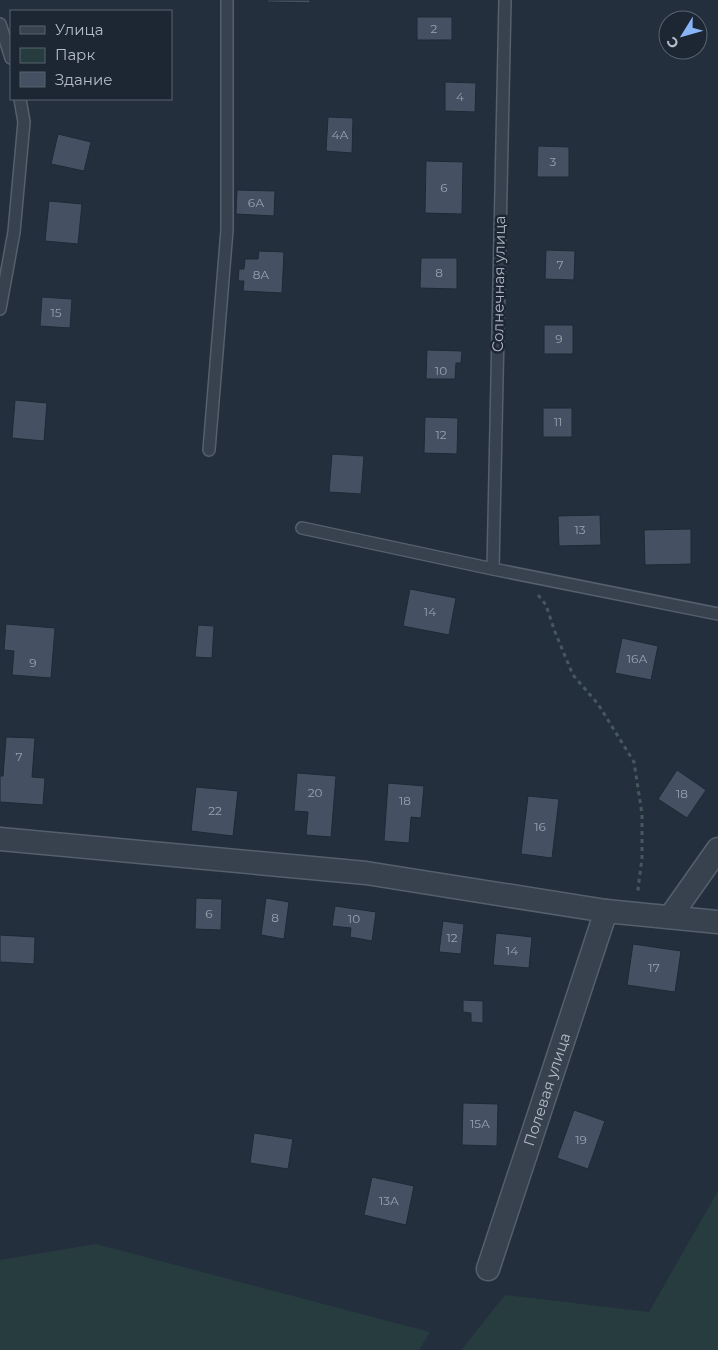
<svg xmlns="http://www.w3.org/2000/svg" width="718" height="1350" viewBox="0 0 718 1350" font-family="Montserrat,sans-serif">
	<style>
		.green { fill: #263c3f }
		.building { fill: #455162; stroke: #1f2835 }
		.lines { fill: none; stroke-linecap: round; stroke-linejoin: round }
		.lane-casing { stroke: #565f6c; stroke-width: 14 }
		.street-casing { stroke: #565f6c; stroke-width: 25 }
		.path { stroke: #44595c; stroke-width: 3; stroke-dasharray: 4 4; stroke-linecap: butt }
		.lane { stroke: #38414e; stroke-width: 11 }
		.street { stroke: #38414e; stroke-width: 22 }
		.labels { text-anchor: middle; stroke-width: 5; stroke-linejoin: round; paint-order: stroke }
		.number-label { font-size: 12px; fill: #98a1af }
		.street-label { font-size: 15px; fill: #b4bcc9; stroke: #1d2633 }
	</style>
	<rect width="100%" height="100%" fill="#242f3e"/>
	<!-- green -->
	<g class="green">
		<polygon points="718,1191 718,1350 461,1350 505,1295 649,1312"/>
		<polygon points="96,1244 430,1332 419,1350 0,1350 0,1260"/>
	</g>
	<!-- building -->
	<g class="building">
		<polygon points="267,0 310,0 310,3 267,2"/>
		<rect x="417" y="17" width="35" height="23"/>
		<polygon points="445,82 476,83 475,112 445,111"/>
		<polygon points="328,117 353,118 352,153 326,151"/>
		<polygon points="58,134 91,142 84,171 51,164"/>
		<polygon points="538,146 569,147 569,177 537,177"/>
		<polygon points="426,161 463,162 462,214 425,213"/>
		<polygon points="237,190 275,191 274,216 236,214"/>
		<polygon points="49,201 82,204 78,244 45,241"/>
		<polygon points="546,250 575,251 574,280 545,279"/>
		<polygon points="259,251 284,252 282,293 243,291 244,281 238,281 239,269 244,269 245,259 258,259"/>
		<polygon points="421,258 457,258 457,289 420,288"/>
		<polygon points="42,297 72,299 70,328 40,326"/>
		<rect x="544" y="325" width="29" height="29"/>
		<polygon points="427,350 462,351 461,363 456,363 455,379 426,379"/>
		<polygon points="15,400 47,403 44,441 12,438"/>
		<rect x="543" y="408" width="29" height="29"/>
		<polygon points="425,417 458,418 457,454 424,453"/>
		<polygon points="332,454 364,456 361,494 329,492"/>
		<polygon points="600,515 601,545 559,546 558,516"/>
		<polygon points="691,529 691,564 645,565 644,530"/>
		<polygon points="410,589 456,598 449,635 403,626"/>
		<polygon points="6,624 55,628 51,678 12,675 14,651 4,650"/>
		<polygon points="198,625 214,626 212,658 195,657"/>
		<polygon points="622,638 658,646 651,680 615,673"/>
		<polygon points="6,737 35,738 32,777 45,778 43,805 0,802 0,776 3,776"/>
		<polygon points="677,770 706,790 687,818 658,799"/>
		<polygon points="297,773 336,776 331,837 306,835 308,812 294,811"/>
		<polygon points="388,783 424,786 421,818 411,817 409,843 384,841"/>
		<polygon points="196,787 238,791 233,836 191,831"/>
		<polygon points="528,796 559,799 552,858 521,854"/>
		<polygon points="196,898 222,899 221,930 195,929"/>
		<polygon points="266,898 289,902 284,939 261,935"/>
		<polygon points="335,906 376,912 372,941 350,937 351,928 332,926"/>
		<polygon points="443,921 464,924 461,954 439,952"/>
		<polygon points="496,933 532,937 529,968 493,965"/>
		<polygon points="0,935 35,937 34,964 0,962"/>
		<polygon points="633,944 681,951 675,992 627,985"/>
		<polygon points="463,1000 483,1001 483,1023 471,1022 471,1013 463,1012"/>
		<polygon points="463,1103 498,1104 497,1146 462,1145"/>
		<polygon points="574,1110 605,1121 588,1169 557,1158"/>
		<polygon points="254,1133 293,1139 288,1169 250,1163"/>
		<polygon points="372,1177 414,1186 406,1225 364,1215"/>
	</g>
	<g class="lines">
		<defs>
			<g id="lane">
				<polyline points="0,24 11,58"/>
				<polyline points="0,309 14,232 24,122 20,99"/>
				<polyline points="209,450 227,230 227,0"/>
				<polyline points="302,528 493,569 718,614"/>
				<polyline points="493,569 505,0"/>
			</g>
			<g id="street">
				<polyline points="0,839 366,873 606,911 718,922"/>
				<polyline points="670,917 718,849"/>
				<path id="s1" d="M488 1269 606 911"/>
			</g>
		</defs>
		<!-- lane casing -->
		<use href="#lane" class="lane-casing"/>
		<!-- street casing -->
		<use href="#street" class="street-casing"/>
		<!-- path -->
		<polyline class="path" points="538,595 546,605 555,632 573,675 598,704 634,762 642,814 642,858 638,889 642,892"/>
		<!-- lane -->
		<use href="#lane" class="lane"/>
		<!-- street -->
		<use href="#street" class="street"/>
	</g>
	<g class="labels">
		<!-- number labels -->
		<g class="number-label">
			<text x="434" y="33">2</text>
			<text x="460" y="101">4</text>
			<text x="340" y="139">4А</text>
			<text x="553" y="166">3</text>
			<text x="444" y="192">6</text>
			<text x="256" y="207">6А</text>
			<text x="560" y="269">7</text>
			<text x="439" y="277">8</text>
			<text x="261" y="279">8А</text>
			<text x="56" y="317">15</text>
			<text x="559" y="343">9</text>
			<text x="441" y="375">10</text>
			<text x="558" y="426">11</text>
			<text x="441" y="439">12</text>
			<text x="580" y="534">13</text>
			<text x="430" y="616">14</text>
			<text x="637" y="663">16А</text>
			<text x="33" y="667">9</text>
			<text x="19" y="761">7</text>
			<text x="315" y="797">20</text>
			<text x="682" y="798">18</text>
			<text x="405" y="805">18</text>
			<text x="215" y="815">22</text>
			<text x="540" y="831">16</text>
			<text x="209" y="918">6</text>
			<text x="275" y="922">8</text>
			<text x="354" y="923">10</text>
			<text x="452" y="942">12</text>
			<text x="512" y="955">14</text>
			<text x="654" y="972">17</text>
			<text x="480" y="1128">15А</text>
			<text x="581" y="1144">19</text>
			<text x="389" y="1205">13А</text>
		</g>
		<!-- street labels -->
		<g class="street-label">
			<text transform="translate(499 284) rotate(-89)" y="5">Солнечная улица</text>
			<text dy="5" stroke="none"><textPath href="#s1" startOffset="189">Полевая улица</textPath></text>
		</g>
	</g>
	<!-- legend -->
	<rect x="10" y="10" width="162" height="90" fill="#1d2633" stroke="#59626f"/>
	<rect x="20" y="26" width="25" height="8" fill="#38414e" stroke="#59626f"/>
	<text x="55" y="35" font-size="15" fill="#b4bcc9">Улица</text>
	<rect x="20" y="48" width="25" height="15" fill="#263c3f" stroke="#59626f"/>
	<text x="55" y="60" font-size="15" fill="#b4bcc9">Парк</text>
	<rect x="20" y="72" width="25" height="15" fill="#455162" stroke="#59626f"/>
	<text x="55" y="85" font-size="15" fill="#b4bcc9">Здание</text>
	<!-- north arrow -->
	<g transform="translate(683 35) rotate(233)"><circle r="24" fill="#1d2633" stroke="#59626f"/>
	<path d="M0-4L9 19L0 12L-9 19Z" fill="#8ab4f8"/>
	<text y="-8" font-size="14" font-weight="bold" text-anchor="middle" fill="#b4bcc9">С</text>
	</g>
</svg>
